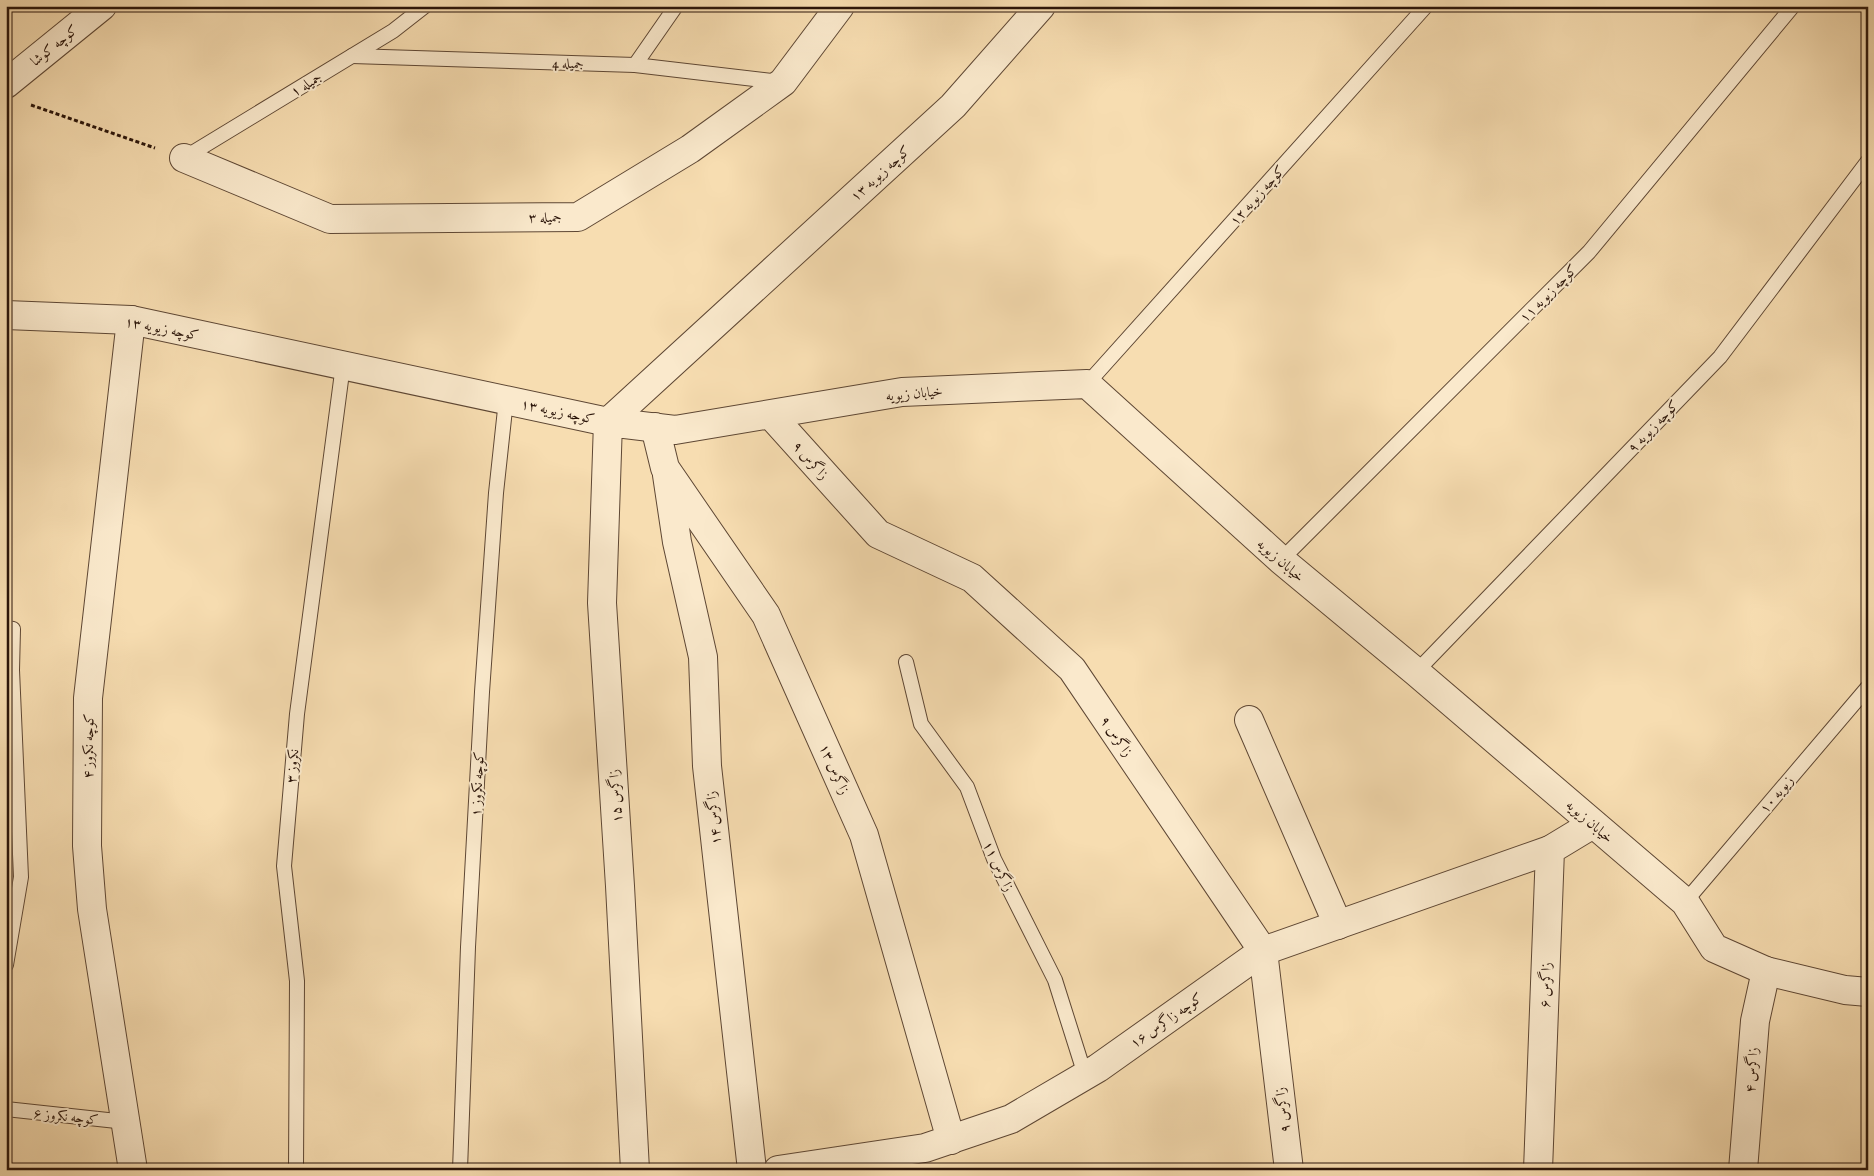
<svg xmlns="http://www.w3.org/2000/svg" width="1874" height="1176" viewBox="0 0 1874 1176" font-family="'IM FELL English',Amiri,serif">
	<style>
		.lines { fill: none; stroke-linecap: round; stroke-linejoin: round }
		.lane-casing { stroke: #5e4734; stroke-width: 16 }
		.street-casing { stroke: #5e4734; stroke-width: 30 }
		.path { stroke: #2b150a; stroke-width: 3; stroke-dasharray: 4 2.5; stroke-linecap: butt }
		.lane { stroke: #fae9cc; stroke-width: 14 }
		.street { stroke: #fae9cc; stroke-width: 28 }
		.labels { text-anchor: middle; stroke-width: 4; stroke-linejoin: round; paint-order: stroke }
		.street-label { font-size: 14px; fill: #2b150a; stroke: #fae9cc }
	</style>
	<rect width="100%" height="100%" fill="#f7ddb1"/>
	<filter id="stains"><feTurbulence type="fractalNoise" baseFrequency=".004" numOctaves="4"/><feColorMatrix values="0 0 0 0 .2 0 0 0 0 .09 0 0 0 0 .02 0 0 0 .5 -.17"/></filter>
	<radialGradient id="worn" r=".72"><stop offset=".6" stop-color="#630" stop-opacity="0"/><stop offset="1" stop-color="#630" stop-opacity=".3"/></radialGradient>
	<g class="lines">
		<defs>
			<g id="lane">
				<polyline points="352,56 635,65 780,82"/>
				<polyline points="635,65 676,6"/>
				<polyline points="184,158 393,31 425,6"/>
				<polyline points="1087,384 1426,6"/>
				<polyline points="1281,560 1589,252 1793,6"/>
				<polyline points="6,628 13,629 12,670 21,877 6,965"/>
				<polyline points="906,662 921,724 967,787 994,859 1055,980 1085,1075"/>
				<polyline points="1416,672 1720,357 1868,161"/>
				<polyline points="1685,902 1868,687"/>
				<polyline points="6,1109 126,1122"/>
				<polyline points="296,1170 297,981 284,866 297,714 343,365"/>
				<polyline points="460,1170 468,947 482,692 496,493 506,400"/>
			</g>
			<g id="street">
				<polyline points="6,84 102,6"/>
				<polyline points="184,158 330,219 578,217 690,149 783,82 840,6"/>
				<polyline points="6,315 131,320 608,422 953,106 1041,6"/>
				<polyline points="131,320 88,698 87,846 92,909 133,1170"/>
				<polyline points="771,415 878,534 972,578 1072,669 1263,951 1289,1170"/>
				<polyline points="655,427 665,468 766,615 864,835 951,1140"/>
				<polyline points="667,475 677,542 703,657 707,766 752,1170"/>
				<polyline points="1249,720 1338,925"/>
				<polyline points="635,1170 620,886 602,603 608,422 675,430 902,392 1087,384 1281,560 1416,672 1685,902 1714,948 1766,971 1845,990 1868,992"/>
				<polyline points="778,1170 925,1148 1011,1119 1098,1068 1263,951 1550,850"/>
				<polyline points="1538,1170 1550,850 1593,824"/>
				<polyline points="1743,1170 1755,1021 1766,971"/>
			</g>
		</defs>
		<!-- lane casing -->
		<use href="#lane" class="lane-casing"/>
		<!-- street casing -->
		<use href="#street" class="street-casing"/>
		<!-- path -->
		<polyline class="path" points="31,105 155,148"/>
		<!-- lane -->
		<use href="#lane" class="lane"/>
		<!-- street -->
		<use href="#street" class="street"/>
	</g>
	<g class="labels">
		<!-- street labels -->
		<g class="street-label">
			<text transform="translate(54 45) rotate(-39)" y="5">کوچه کوشا</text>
			<text transform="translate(568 63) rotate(2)" y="5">جمیله 4</text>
			<text transform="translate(306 84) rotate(-31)" y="5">جمیله ۱</text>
			<text transform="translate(880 173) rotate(-42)" y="5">کوچه زیویه ۱۳</text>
			<text transform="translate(1257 195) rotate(-48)" y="5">کوچه زیویه ۱۲</text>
			<text x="545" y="222">جمیله ۳</text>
			<text transform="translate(1548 293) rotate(-45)" y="5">کوچه زیویه ۱۱</text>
			<text transform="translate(162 328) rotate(11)" y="5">کوچه زیویه ۱۳</text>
			<text transform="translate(914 393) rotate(-5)" y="5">خیابان زیویه</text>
			<text transform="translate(558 411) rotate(12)" y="5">کوچه زیویه ۱۳</text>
			<text transform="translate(1653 426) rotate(-46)" y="5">کوچه زیویه ۹</text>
			<text transform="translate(811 460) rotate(48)" y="5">زاگرس ۹</text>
			<text transform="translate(1281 560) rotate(41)" y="5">خیابان زیویه</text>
			<text transform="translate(1117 736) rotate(56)" y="5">زاگرس ۹</text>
			<text transform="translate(88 746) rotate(-89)" y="5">کوچه نکروز ۴</text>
			<text transform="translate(292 766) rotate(-85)" y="5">نکروز ۳</text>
			<text transform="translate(835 769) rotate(66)" y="5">زاگرس ۱۳</text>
			<text transform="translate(477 784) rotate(-87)" y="5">کوچه نکروز ۱</text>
			<text transform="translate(1776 794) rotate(-50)" y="5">زیویه ۱۰</text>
			<text transform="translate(615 796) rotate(-94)" y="5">زاگرس ۱۵</text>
			<text transform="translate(713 818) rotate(-96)" y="5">زاگرس ۱۴</text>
			<text transform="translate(1590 821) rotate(41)" y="5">خیابان زیویه</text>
			<text transform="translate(999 866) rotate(65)" y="5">زاگرس ۱۱</text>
			<text transform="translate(1545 985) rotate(-88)" y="5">زاگرس ۶</text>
			<text transform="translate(1166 1020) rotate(-35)" y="5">کوچه زاگرس ۱۶</text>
			<text transform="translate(1751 1070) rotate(-86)" y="5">زاگرس ۴</text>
			<text transform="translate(1282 1110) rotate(-97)" y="5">زاگرس ۹</text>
			<text transform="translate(66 1116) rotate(6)" y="5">کوچه نکروز ۶</text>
		</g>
	</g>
	<!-- margin -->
	<rect width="1874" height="1176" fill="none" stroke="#f7ddb1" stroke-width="25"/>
	<rect x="8" y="8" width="1859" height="1161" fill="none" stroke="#2b150a" stroke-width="2.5"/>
	<rect x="12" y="12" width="1849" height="1151" fill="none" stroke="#2b150a"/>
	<rect width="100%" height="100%" filter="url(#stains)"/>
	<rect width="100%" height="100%" fill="url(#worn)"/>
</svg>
